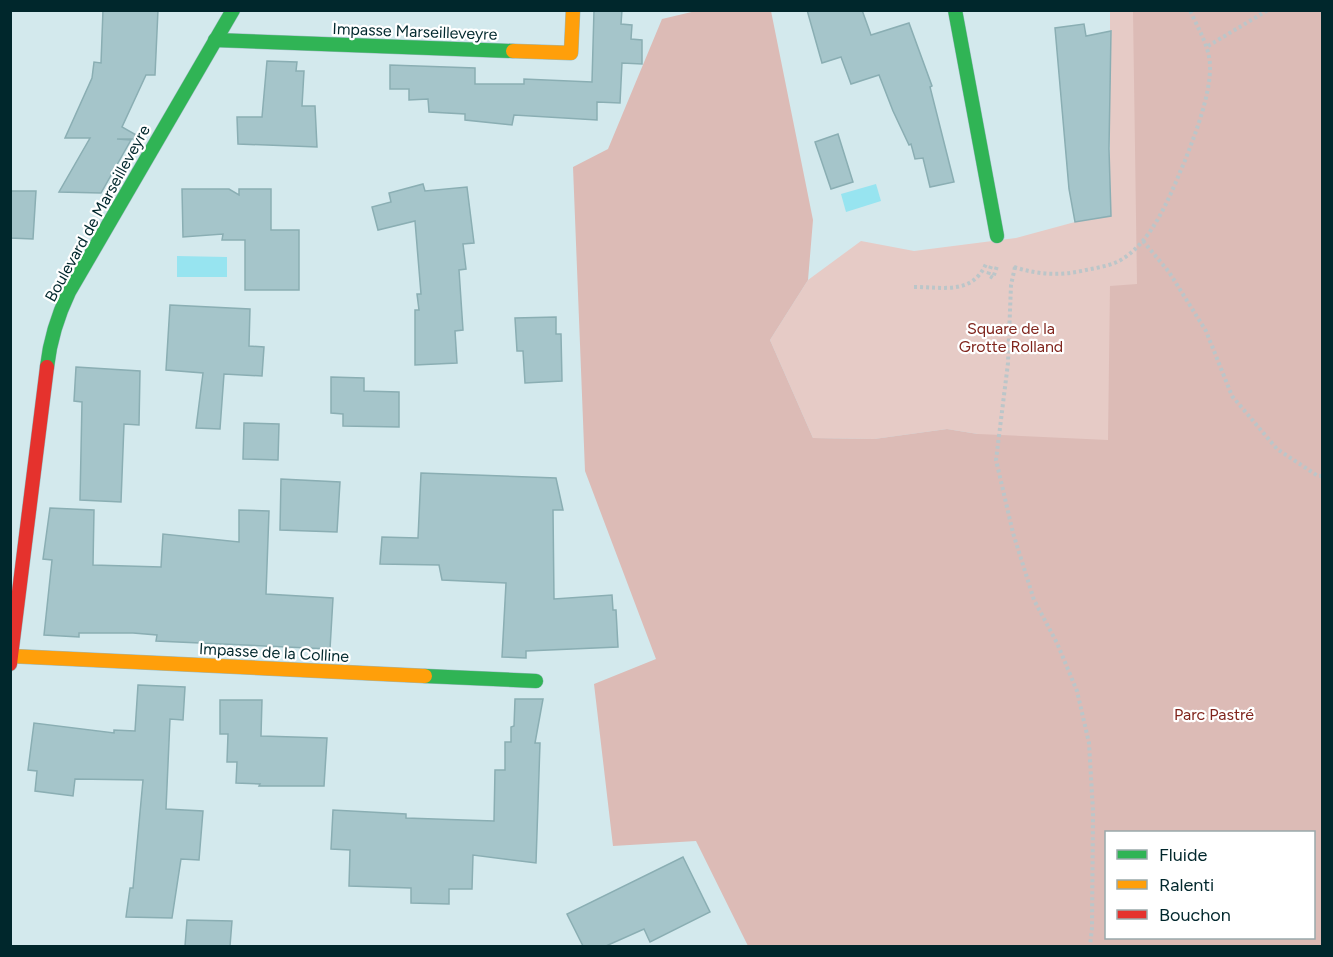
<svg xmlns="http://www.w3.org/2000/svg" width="1333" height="957" viewBox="0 0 1333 957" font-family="Figtree,sans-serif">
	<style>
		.green { fill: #e6cbc6; fill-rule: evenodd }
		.forest { fill: #dcbbb6; fill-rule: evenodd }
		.water { fill: #97e4f0 }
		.building { fill: #a5c5ca; stroke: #8aaeb3; stroke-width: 1.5 }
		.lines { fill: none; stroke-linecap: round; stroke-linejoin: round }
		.fast-casing { stroke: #98b9be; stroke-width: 15 }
		.slow-casing { stroke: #98b9be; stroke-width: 15 }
		.jam-casing { stroke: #98b9be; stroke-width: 15 }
		.path { stroke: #bbc6c9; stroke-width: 4; stroke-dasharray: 3 3; stroke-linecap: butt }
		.fast { stroke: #30b455; stroke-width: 14 }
		.slow { stroke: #ff9f0a; stroke-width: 14 }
		.jam { stroke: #e5322d; stroke-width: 14 }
		.labels { text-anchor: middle; stroke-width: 4.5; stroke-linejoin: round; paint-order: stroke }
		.street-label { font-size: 16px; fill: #00272c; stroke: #fff }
		.park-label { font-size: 16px; fill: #80251d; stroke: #fff }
	</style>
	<rect width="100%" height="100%" fill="#d3e9ed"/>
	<!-- green -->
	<path class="green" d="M1110 11H1322V946H1101L978 434 947 429 874 439 813 438 770 340 808 280 861 241 914 251 1016 238 1075 222 1110 216ZM1106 832H1314V938H1106Z"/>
	<!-- forest -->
	<path class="forest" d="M700 10 771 11 813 220 808 280 770 340 813 438 874 439 947 429 978 434 1108 440 1110 286 1137 284 1133 11H1322V946H748L696 841 613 846 594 684 656 659 585 471 573 167 608 149 662 19ZM1106 832H1314V938H1106Z"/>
	<!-- water -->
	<g class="water">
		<polygon points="876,184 881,201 846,212 841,194"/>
		<polygon points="177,256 227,257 227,277 177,277"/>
	</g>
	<!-- building -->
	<g class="building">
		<polygon points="103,10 158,10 155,75 146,75 122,127 138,136 136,139 117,139 131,140 101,193 59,192 90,138 65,138 92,78 94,62 101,63"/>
		<polygon points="594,10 622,10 621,24 632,25 631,39 642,40 642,64 622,63 620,103 597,102 597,120 514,115 512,125 465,120 465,114 429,112 428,99 409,100 409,89 390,89 390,65 475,68 475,84 524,84 524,79 592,82"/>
		<polygon points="807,10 862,10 871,35 909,23 932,86 930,87 954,182 930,187 923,158 915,159 911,144 909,145 893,111 879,75 851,84 841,57 822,63"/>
		<polygon points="1084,24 1086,36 1111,31 1109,149 1111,216 1075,222 1069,189 1055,28"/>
		<polygon points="267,61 297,62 296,71 304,71 302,106 315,106 317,147 238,144 237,117 262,117"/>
		<polygon points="838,134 853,182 831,189 815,142"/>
		<polygon points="423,184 425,191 467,187 474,243 463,244 466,269 459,270 463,330 455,331 457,363 415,365 415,310 419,310 417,294 421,294 415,221 378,230 372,207 391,202 389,193"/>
		<polygon points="182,189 229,189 239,195 239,189 271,189 271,230 299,230 299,290 245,290 245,240 222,240 223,234 183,237"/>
		<polygon points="10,191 36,191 33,239 10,238"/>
		<polygon points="170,305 250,309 249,346 264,347 262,376 224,374 220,429 196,428 203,373 166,370"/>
		<polygon points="556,317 556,334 561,334 562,381 525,383 523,351 517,351 515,318"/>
		<polygon points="76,367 140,371 139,425 124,424 121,502 80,500 82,402 74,401"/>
		<polygon points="331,377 364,378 364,391 399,392 399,427 343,426 343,414 331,413"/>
		<polygon points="244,423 279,424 278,460 243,459"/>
		<polygon points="421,473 556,478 563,510 553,510 554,599 612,595 613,610 616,610 618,647 526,651 526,658 502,657 506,583 442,580 439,565 380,564 382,537 418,538"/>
		<polygon points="281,479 340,482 337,532 280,530"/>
		<polygon points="50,508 94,510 93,565 161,567 163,534 239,542 239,510 269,511 266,594 333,598 330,649 156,641 157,635 133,633 79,633 79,637 44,635 52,560 43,559"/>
		<polygon points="138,685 185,687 183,720 170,719 166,809 203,811 199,860 181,859 172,918 126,917 130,888 133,888 143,780 75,779 73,796 35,791 37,771 28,770 34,723 114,733 114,730 135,731"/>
		<polygon points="515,699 543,699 535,743 540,743 536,863 473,855 472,889 449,889 449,904 411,903 411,888 349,886 350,850 331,849 333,810 406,814 406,818 494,821 495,770 505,770 505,742 511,742 511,727 514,726"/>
		<polygon points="220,700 262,700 261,736 327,738 324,786 259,786 260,784 236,783 237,762 227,762 228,734 220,734"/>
		<polygon points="683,857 710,912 650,942 644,929 606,946 583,946 567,914"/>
		<polygon points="187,920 232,921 230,946 185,946"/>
	</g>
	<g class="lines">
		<defs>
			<g id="fast">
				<polyline points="955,10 997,236"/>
				<polyline points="215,40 513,51"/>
				<path d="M47 367C50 340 57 317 69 292L233 10"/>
				<polyline points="425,676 536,681"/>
			</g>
			<g id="slow">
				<polyline points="513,51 571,53 573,10"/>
				<polyline points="10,656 425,676"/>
			</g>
			<polyline id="jam" points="10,664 47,367"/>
		</defs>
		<!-- fast casing -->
		<use href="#fast" class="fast-casing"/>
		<!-- slow casing -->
		<use href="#slow" class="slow-casing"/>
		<!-- jam casing -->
		<use href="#jam" class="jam-casing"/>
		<!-- path -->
		<g class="path">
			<polyline points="1208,46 1268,10"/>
			<polyline points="1143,241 1169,272 1206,331 1232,396 1277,449 1318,476 1322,476"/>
			<polyline points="991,266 988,275 993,278 997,266"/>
			<path d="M1014 267C1039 275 1061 276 1086 270 1096 268 1108 266 1117 262 1153 244 1171 193 1186 158 1196 132 1211 93 1210 65 1209 45 1198 29 1190 10"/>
			<polyline points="1015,267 1011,285 1008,363 996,460 1013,533 1034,600 1057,643 1077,691 1089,743 1093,811 1092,928 1090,946"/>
			<path d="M914 287C943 287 972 295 986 264"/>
		</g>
		<!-- fast -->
		<use href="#fast" class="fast"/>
		<!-- slow -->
		<use href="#slow" class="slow"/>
		<!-- jam -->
		<use href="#jam" class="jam"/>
	</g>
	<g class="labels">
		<!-- street labels -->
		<g class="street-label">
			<text transform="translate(415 31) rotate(2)" y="6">Impasse Marseilleveyre</text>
			<text transform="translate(97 213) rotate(-61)" y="6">Boulevard de Marseilleveyre</text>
			<text transform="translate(274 652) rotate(3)" y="6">Impasse de la Colline</text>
		</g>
		<!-- park labels -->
		<g class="park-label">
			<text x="1011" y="334">Square de la<tspan x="1011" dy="18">Grotte Rolland</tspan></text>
			<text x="1214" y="720">Parc Pastré</text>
		</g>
	</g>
	<!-- border -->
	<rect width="1333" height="957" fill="none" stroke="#00272c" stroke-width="24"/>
	<!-- legend -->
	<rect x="1105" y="831" width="210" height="108" fill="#ffffff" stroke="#99a9ab" stroke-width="1.5"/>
	<rect x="1117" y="850" width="30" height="9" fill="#30b455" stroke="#99a9ab" stroke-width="1.5"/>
	<text x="1159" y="861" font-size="18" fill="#00272c">Fluide</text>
	<rect x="1117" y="880" width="30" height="9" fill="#ff9f0a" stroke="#99a9ab" stroke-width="1.5"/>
	<text x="1159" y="891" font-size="18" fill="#00272c">Ralenti</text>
	<rect x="1117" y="910" width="30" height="9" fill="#e5322d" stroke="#99a9ab" stroke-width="1.5"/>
	<text x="1159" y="921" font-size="18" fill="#00272c">Bouchon</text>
</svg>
